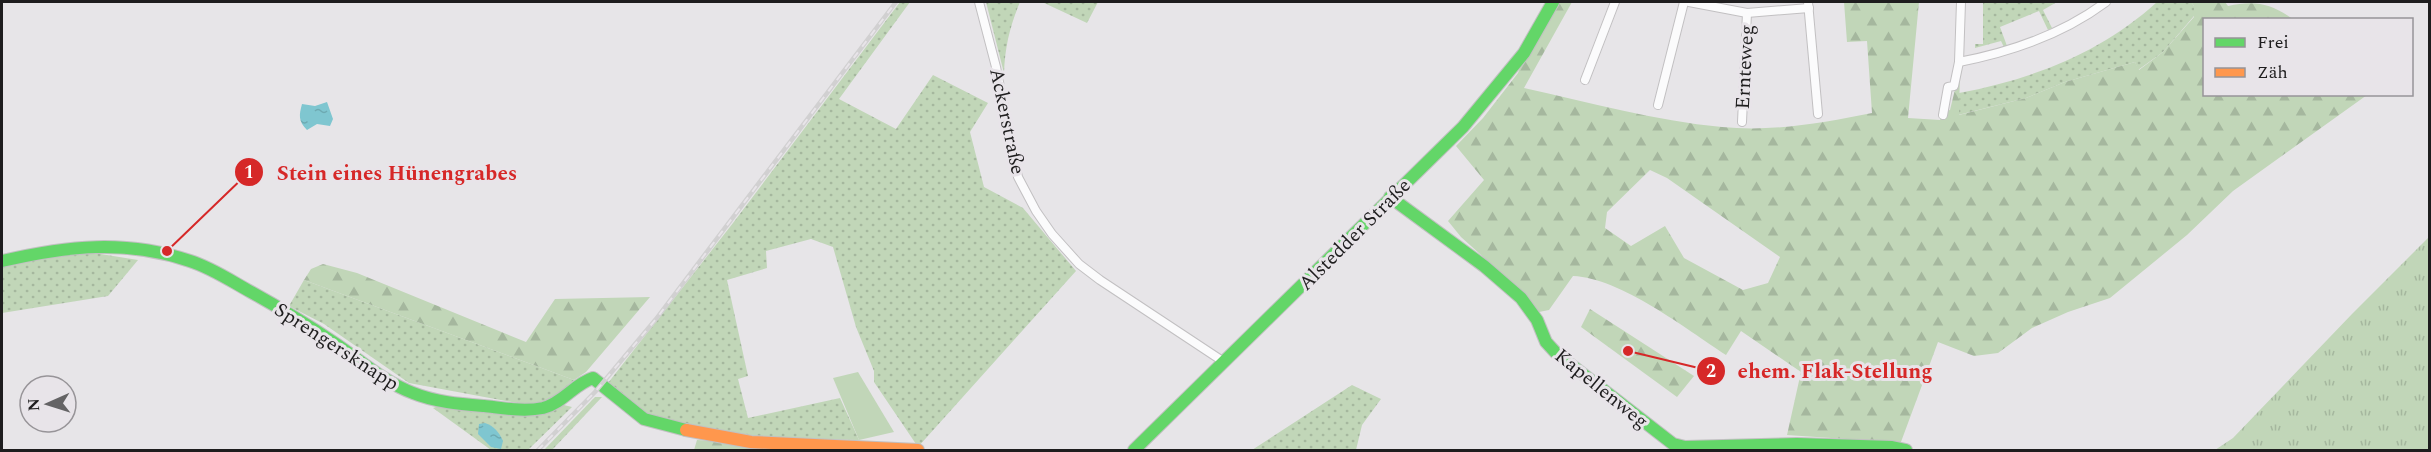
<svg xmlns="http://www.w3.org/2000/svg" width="2431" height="452" viewBox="0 0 2431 452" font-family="Spectral,serif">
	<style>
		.grass { fill: url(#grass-dots) }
		.forest { fill: url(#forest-firs); fill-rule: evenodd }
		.park { fill: url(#park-tufts) }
		.pitch { fill: #c1d6b8 }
		.water { fill: url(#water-ripples) }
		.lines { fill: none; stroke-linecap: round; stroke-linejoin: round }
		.street-casing { stroke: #c2c0c2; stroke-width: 10 }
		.fast-casing { stroke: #c2c0c2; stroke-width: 14 }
		.slow-casing { stroke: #c2c0c2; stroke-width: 14 }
		.street { stroke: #fbfbfc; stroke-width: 8 }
		.fast { stroke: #63d668; stroke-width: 12 }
		.slow { stroke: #ff974d; stroke-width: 12 }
		.rail-casing { stroke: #d1d0d1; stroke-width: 4.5 }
		.rail { stroke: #e8e4e9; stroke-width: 2; stroke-dasharray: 7; stroke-linecap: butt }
		.labels { text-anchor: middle; stroke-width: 6; stroke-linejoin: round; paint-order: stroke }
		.street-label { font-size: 20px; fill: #1e1d1e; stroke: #e8e4e9 }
		.leader { fill: none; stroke: #d62828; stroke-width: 2 }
		.callout-dot { fill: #d62828; stroke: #e8e4e9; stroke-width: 2 }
		.mark-label { font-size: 18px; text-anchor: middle; font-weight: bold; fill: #fff }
		.callout-label { font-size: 21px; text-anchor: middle; font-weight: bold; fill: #d62828; stroke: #e8e4e9; stroke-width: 6; stroke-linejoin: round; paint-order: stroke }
	</style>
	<defs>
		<pattern id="grass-dots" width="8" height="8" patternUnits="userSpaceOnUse" patternTransform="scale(1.5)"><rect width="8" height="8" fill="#c1d6b8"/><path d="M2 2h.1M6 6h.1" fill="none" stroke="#a5b79e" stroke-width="1.8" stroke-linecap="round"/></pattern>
		<pattern id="forest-firs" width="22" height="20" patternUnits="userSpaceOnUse" patternTransform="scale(1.5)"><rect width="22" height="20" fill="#c1d6b8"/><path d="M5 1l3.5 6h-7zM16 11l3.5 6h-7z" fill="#a5b79e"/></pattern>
		<pattern id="park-tufts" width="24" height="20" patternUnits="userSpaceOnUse" patternTransform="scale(1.5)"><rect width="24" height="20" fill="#c1d6b8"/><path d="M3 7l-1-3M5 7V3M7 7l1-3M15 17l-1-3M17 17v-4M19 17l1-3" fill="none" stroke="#a5b79e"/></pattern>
		<pattern id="water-ripples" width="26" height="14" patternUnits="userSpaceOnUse" patternTransform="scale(1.5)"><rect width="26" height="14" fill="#7fc6d0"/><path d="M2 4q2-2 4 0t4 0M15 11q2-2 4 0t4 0" fill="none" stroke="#6daab2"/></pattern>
	</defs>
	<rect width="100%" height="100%" fill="#e7e5e8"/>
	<!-- grass -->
	<g class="grass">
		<polygon points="900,2 910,2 839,99 896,129 933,75 988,103 970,132 984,187 1023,208 1076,271 918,447 874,382 874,371 856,327 833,247 811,239 766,251 767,268 727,280 748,376 738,379 748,418 840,398 859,440 748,438 687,426 655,418 639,411 608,383 733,223"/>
		<path d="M986 2H1020C1010 26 1005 46 1004 73Z"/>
		<polygon points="1042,2 1098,2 1087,23"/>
		<polygon points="1983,2 2057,2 2043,10 2052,28 2048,30 2039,11 2000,27 2007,46 2004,47 2001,41 1975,48 1975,44 1983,44"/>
		<path d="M2157 2H2191L2194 6V16L2163 52 2138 70 2135 62 2065 82 2026 98 1958 115 1959 93C2033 79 2101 53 2157 2Z"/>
		<polygon points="82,251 138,260 108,296 2,313 2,265"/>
		<polygon points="304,280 574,380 553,400 528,405 409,383 324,324 289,306"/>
		<polygon points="1352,385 1381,399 1362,425 1356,450 1252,450"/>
		<polygon points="595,397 602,397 552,450 544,450"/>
		<polygon points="560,404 572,407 528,450 491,450 433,408 442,405"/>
	</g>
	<!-- forest -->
	<g class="forest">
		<path d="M1553 2H1572L1524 88C1589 102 1655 121 1722 127 1772 132 1823 123 1872 113L1867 41 1847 42 1844 2H1919L1908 118 1940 120 1942 112 1950 110 1960 69 1959 115 2026 98 2065 82 2135 62 2139 70 2163 52 2194 17V6L2191 2H2225L2228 6C2256 0 2271 4 2293 19L2204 20V94L2367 95 2233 191 2187 235 2110 298 2068 312 2032 328 1998 353 1974 356 1938 342 1898 450 1861 440 1787 435 1801 372 1741 331 1726 355C1686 329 1621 278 1573 276L1549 310 1539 312 1510 281 1461 237 1448 221 1484 180 1456 146 1483 118 1518 73 1525 54ZM1650 170 1667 178 1780 257 1768 283 1743 290 1684 258 1665 226 1631 246 1605 228 1607 212Z"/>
		<polygon points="323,264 357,273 526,342 555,299 650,297 586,372 574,380 304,280 311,269"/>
		<polygon points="1590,309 1694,376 1677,397 1581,327"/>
		<polygon points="697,440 870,450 694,450"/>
	</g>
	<!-- park -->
	<polygon class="park" points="2429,237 2429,450 2215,450 2233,438 2352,314"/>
	<!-- pitch -->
	<polygon class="pitch" points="858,372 894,432 859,440 833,378"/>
	<!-- water -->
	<g class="water">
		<path d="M327 102 333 119 330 126 317 124 307 130C298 121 299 115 302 104L315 106Z"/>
		<path d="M485 423C494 426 499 432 503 441L501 449 491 447 478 434 479 424Z"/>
	</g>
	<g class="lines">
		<defs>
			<g id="street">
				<polyline points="979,2 996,67 1018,177 1036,211 1052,234 1079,264 1100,280 1224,362"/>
				<polyline points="1689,2 1747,13 1809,8"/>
				<polyline points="1808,2 1818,114"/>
				<path d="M1959 62C2011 52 2063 34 2106 2"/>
				<polyline points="1585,80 1615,2"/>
				<polyline points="1658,105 1684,2"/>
				<polyline points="1943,115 1948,87 1954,86 1959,62 1961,2"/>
				<polyline points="1742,122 1747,13"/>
			</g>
			<g id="fast">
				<polyline points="1390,197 1484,266 1521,298 1537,320 1546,342 1557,354 1673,444 1685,447 1797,444 1892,447 1906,450"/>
				<path d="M2 261C67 246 125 239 190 261 212 268 231 281 251 292 280 308 308 325 336 344 361 361 384 382 413 393 435 402 460 404 484 406 503 408 524 412 543 408 563 403 574 384 593 378L644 419 686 430"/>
				<polyline points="1134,450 1463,127 1524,53 1553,2"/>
			</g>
			<polyline id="slow" points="686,430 751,442 918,450"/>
		</defs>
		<!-- street casing -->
		<use href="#street" class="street-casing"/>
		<!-- fast casing -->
		<use href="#fast" class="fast-casing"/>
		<!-- slow casing -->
		<use href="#slow" class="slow-casing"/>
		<!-- street -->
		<use href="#street" class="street"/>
		<!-- fast -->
		<use href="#fast" class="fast"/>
		<!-- slow -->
		<use href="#slow" class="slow"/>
		<defs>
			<polyline id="rail" points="538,450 595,392 656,319 896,2"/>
		</defs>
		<!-- rail casing -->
		<use href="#rail" class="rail-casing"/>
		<!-- rail -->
		<use href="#rail" class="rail"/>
	</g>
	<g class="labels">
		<!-- street labels -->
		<g class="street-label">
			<text transform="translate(1744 67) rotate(-87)" y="7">Ernteweg</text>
			<text transform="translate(1008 121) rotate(78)" y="7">Ackerstraße</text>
			<text transform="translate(1354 234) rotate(-45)" y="7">Alstedder Straße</text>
			<text transform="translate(337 346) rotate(33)" y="7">Sprengersknapp</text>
			<text transform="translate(1602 388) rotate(39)" y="7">Kapellenweg</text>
		</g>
	</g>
	<!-- callouts -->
	<path class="leader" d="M167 251L249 172M1628 351L1711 371"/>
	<g class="callout-dot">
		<circle cx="167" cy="251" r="6"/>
		<circle cx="1628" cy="351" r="6"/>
		<circle cx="249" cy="172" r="15"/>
		<circle cx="1711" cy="371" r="15"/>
	</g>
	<g class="mark-label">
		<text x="249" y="178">1</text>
		<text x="1711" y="377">2</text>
	</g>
	<g class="callout-label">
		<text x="397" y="180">Stein eines Hünengrabes</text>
		<text x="1835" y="378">ehem. Flak-Stellung</text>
	</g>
	<!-- border -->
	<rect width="2431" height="452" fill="none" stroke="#1e1d1e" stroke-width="6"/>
	<!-- legend -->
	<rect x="2203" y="18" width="210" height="78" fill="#e8e4e9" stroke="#979498" stroke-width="1.5"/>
	<rect x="2215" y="38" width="30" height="9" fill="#63d668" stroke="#979498" stroke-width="1.5"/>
	<text x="2257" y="48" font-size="18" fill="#1e1d1e">Frei</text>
	<rect x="2215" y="68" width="30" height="9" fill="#ff974d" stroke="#979498" stroke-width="1.5"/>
	<text x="2257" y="78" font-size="18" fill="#1e1d1e">Zäh</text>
	<!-- north arrow -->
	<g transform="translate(48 404) rotate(267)"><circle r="28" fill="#e8e4e9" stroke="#979498" stroke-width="1.5"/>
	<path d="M0-4.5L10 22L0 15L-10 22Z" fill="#646365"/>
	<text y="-9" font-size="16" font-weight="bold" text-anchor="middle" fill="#1e1d1e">N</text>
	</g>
</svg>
